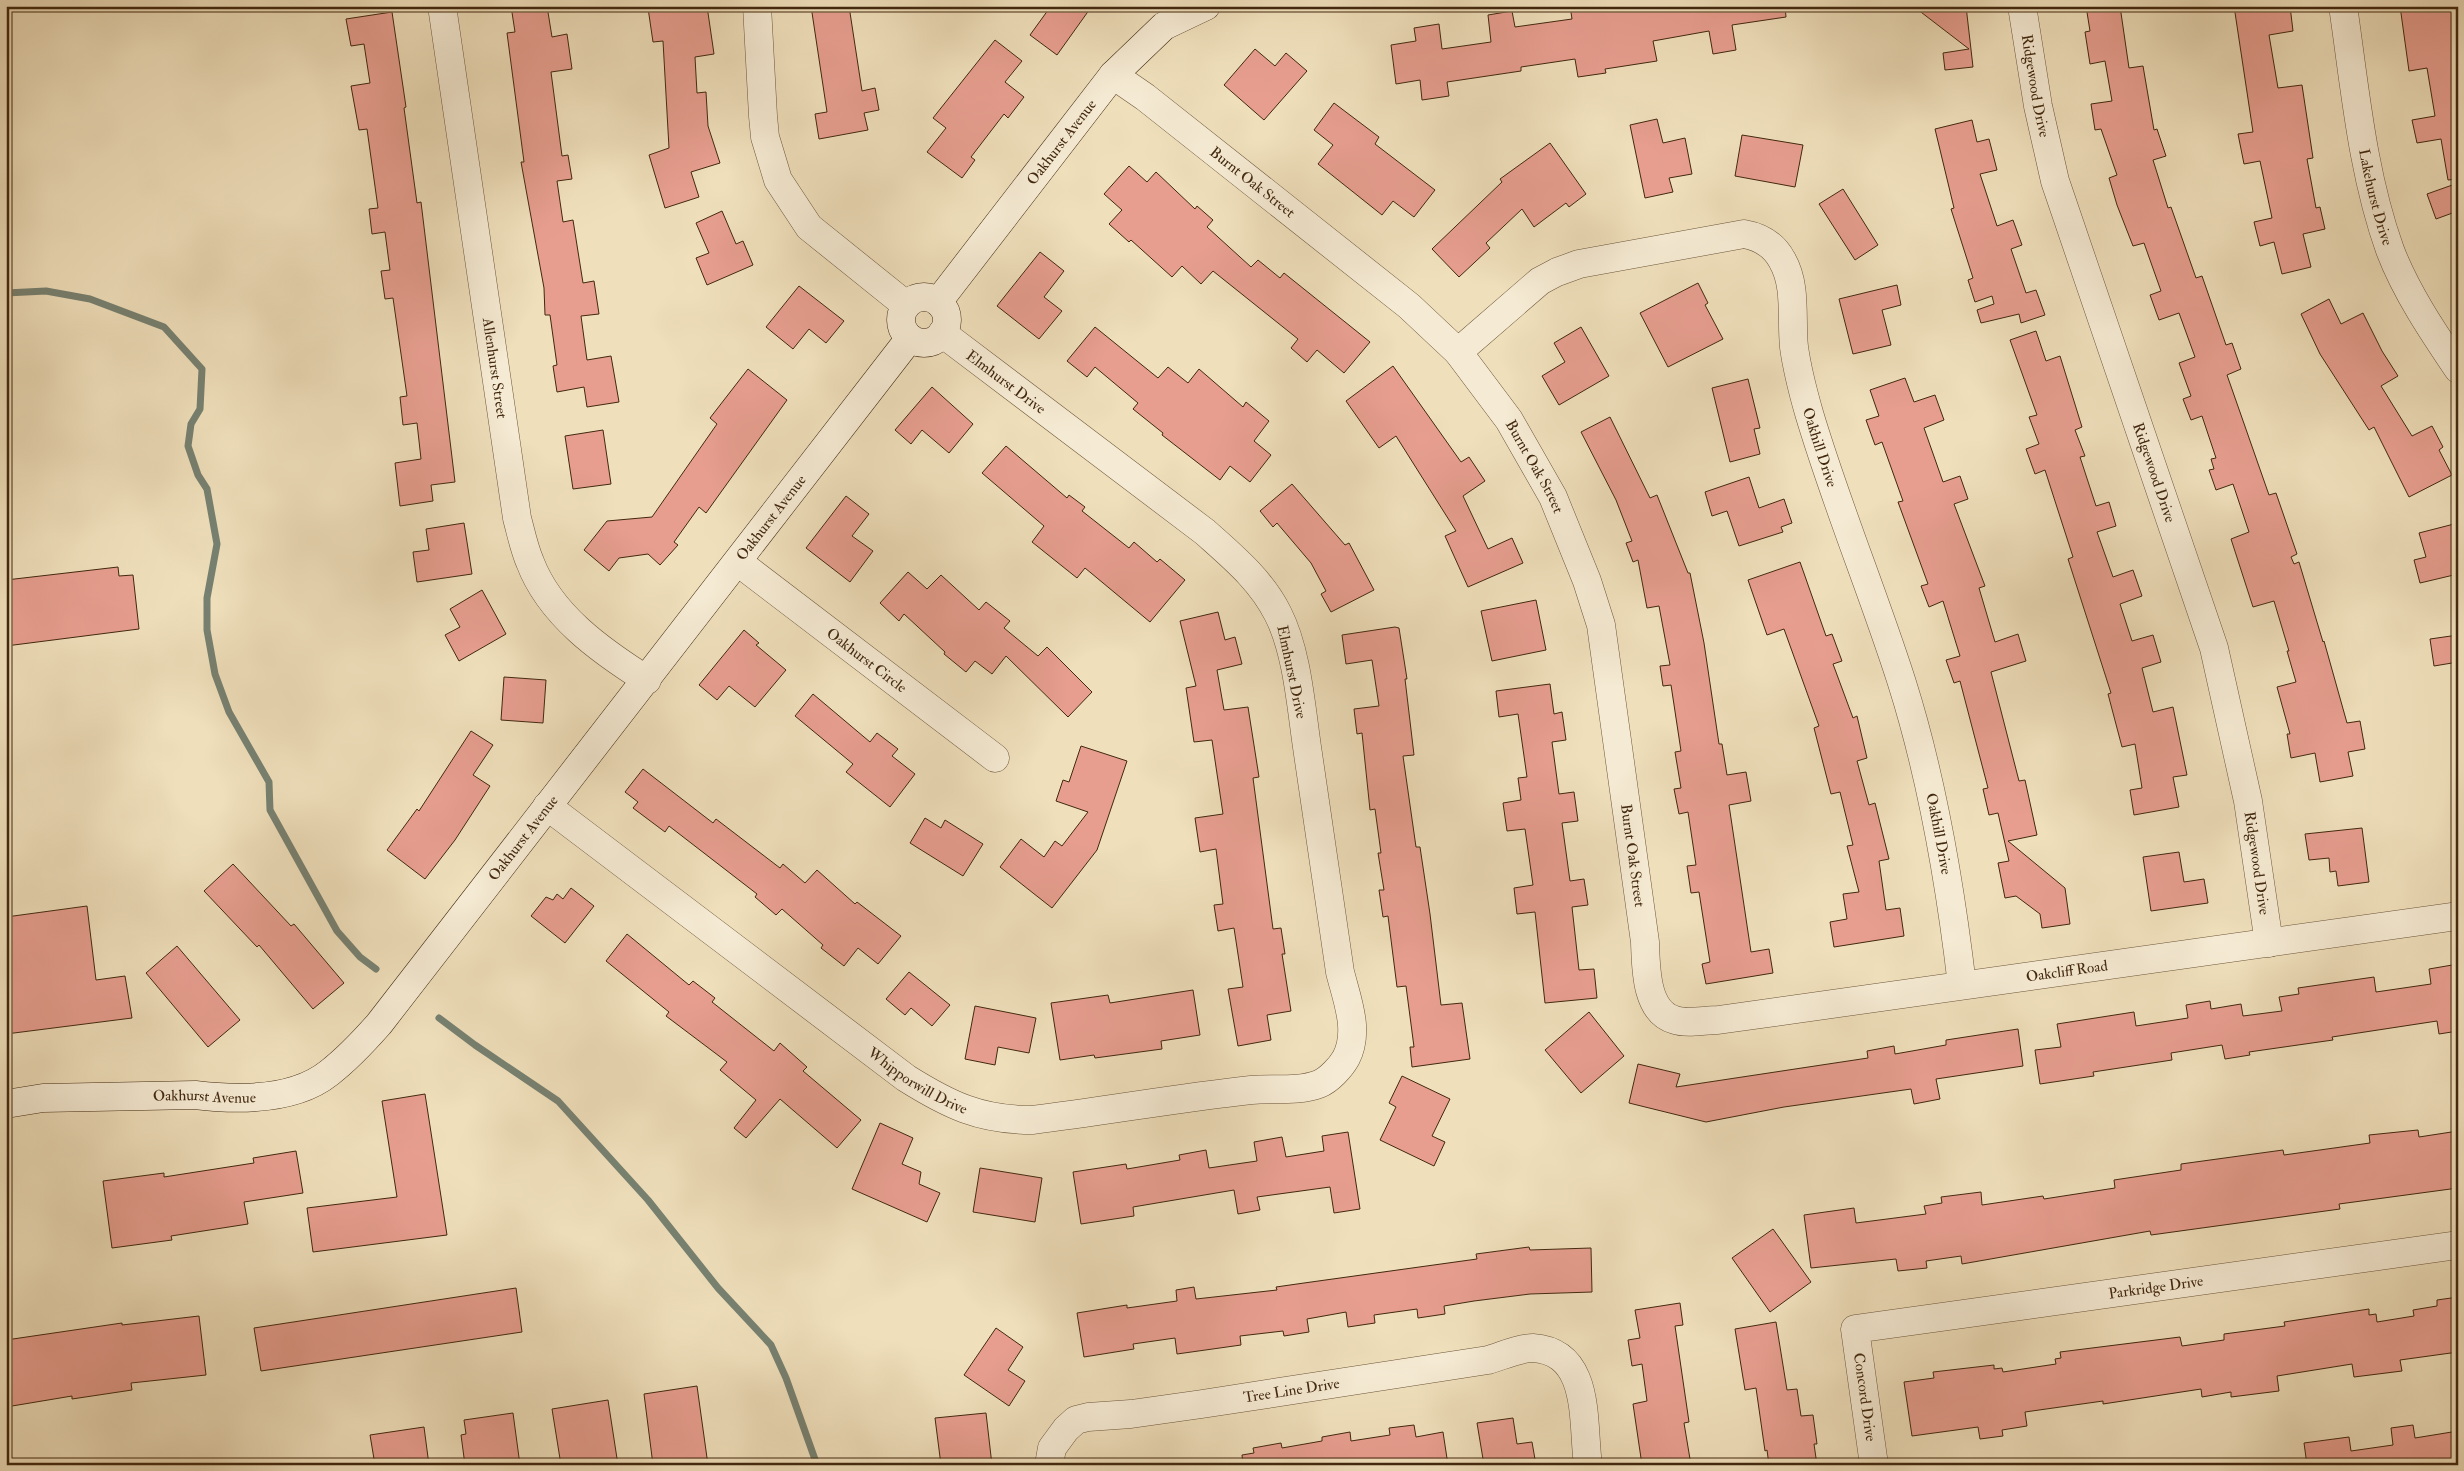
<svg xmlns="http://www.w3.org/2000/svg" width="2464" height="1471" viewBox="0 0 2464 1471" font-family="'IM FELL Double Pica',serif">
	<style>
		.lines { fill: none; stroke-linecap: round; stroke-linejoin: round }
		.stream { stroke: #778171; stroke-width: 7 }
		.building { fill: #e79e8f; stroke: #42280f }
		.street-casing { stroke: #6d563a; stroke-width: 29 }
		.secondary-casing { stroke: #42280f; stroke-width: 29 }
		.street { stroke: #f5ead3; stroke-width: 28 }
		.secondary { stroke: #f5ead3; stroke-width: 28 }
		.labels { text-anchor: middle; stroke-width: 4; stroke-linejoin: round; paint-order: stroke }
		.street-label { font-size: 15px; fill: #42280f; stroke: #f5ead3 }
	</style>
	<rect width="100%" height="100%" fill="#efdfbb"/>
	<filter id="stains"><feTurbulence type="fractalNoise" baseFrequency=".004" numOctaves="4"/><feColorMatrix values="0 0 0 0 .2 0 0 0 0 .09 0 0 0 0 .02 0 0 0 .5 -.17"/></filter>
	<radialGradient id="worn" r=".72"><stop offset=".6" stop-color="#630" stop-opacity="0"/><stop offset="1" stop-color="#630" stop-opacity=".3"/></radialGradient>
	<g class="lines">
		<!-- stream -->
		<g class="stream">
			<polyline points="6,293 46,291 90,299 164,327 202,369 200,409 191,424 188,446 198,475 207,489 217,544 207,598 207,630 215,674 229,712 269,782 270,810 337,931 360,957 376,969"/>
			<polyline points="439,1018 475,1045 558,1101 648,1200 718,1288 771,1345 786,1378 817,1465"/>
		</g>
	</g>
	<!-- building -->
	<g class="building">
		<polygon points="511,6 547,6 552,37 567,34 572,69 551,72 562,156 568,155 572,179 557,181 563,222 573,220 583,283 594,281 599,314 581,316 587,360 611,356 619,402 587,407 584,387 557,392 553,366 557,365 550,315 545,315 544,288 521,162 524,162 507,33 515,32"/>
		<polygon points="661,6 707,6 714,54 695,57 697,93 706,92 708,126 720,163 691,172 699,197 665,208 649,155 669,148 663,41 653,42 648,8"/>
		<polygon points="811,6 849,6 862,91 875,88 879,110 864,113 868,130 819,139 815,114 827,112"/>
		<polygon points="1051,6 1092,6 1057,55 1030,35"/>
		<polygon points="1570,6 1785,6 1786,17 1732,25 1736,50 1713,54 1709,31 1653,41 1657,61 1605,69 1606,73 1578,77 1575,59 1521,67 1521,71 1447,82 1449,96 1422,100 1420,80 1396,84 1391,45 1416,41 1414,28 1439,24 1442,49 1491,42 1488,15 1512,11 1515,27 1572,19"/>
		<polygon points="1913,6 1966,6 1973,67 1945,70 1943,53 1969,49"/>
		<polygon points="2086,6 2120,6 2129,68 2143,66 2154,130 2157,129 2166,156 2153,160 2168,208 2171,207 2196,278 2202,276 2226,345 2232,343 2241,369 2227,375 2269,495 2276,493 2297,554 2291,557 2294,564 2299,562 2323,642 2324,641 2347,723 2360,721 2365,749 2348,752 2353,776 2320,782 2315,753 2291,758 2287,734 2290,734 2277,687 2296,682 2287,651 2289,651 2274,601 2253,607 2231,539 2249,532 2233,484 2216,490 2209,470 2214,469 2211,459 2216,458 2202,416 2191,420 2183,399 2191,396 2179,363 2195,357 2179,313 2159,320 2150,295 2161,291 2144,243 2133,246 2117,205 2109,178 2117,175 2101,129 2095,130 2091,104 2112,101 2105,61 2090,64 2085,32 2090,31"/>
		<polygon points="2234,6 2264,6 2265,10 2290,6 2293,31 2269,35 2278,88 2302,85 2313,158 2307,159 2316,208 2320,207 2325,229 2303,234 2311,267 2282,274 2274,242 2260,246 2254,222 2272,218 2260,161 2244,164 2238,134 2253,132"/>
		<polygon points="2400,6 2458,6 2458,179 2448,180 2441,139 2417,143 2412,120 2435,116 2427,68 2409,71"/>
		<polygon points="392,12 406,107 404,108 417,203 421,202 455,482 431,485 433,501 400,506 395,463 421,459 417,423 403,425 400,397 407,396 393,298 385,299 381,271 390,270 385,232 372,234 369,209 378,208 367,129 359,130 351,86 370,83 364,44 351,46 346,19"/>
		<polygon points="995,40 1022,61 1005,82 1024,97 1008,118 1004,114 971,157 975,160 962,178 927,152 946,128 933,118"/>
		<polygon points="1255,49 1275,66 1286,53 1307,71 1264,120 1224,85"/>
		<polygon points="1334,103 1379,137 1375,144 1435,190 1414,217 1393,201 1382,215 1318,164 1333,145 1314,130"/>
		<polygon points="1657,119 1663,143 1685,138 1692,174 1669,178 1673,192 1645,198 1630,125"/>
		<polygon points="1972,120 1977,142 1989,139 1997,170 1980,174 1997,226 2013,220 2022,245 2011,249 2026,293 2036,290 2045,315 2021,323 2019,314 1981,323 1977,310 1994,304 1992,296 1975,302 1968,280 1973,278 1951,209 1954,208 1935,129"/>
		<polygon points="1742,135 1803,145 1795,187 1735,176"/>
		<polygon points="1550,143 1586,194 1569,207 1566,203 1534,227 1522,209 1486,243 1490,248 1459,277 1432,249 1502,182 1500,179"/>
		<polygon points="1129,166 1147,182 1156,172 1195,209 1197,206 1213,220 1207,227 1251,267 1258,260 1280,278 1284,273 1370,342 1344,373 1317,350 1307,362 1291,348 1298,339 1213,271 1201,284 1182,266 1172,277 1131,240 1129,242 1109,224 1122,210 1104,194"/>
		<polygon points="2458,183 2458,211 2436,219 2427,194"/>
		<polygon points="1843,189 1878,245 1855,260 1819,204"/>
		<polygon points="722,211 736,244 743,241 753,265 707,285 696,258 709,253 696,223"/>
		<polygon points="1040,252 1064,271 1044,297 1062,311 1039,339 997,306"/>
		<polygon points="1698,283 1708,303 1705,305 1723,339 1668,367 1640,313"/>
		<polygon points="1897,285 1901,305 1882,310 1891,345 1853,354 1839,299"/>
		<polygon points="799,286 844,321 826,343 809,329 793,349 766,327"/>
		<polygon points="2329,299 2341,324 2363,313 2382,351 2398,376 2381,386 2412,436 2432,426 2443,447 2439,450 2452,475 2409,497 2374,427 2369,430 2320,354 2301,314"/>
		<polygon points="1095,327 1158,378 1168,367 1188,383 1199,369 1243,407 1246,402 1269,421 1254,441 1271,455 1250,482 1230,466 1220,480 1162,435 1163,433 1133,409 1138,403 1095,367 1087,377 1067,361"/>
		<polygon points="1581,327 1609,376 1559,405 1542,376 1565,362 1554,343"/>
		<polygon points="2036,331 2046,361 2060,356 2082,427 2075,430 2085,456 2080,457 2096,506 2109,502 2116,526 2097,532 2113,577 2133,570 2142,596 2120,604 2132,641 2153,635 2161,662 2142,668 2153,712 2173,707 2187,775 2173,777 2179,807 2134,815 2130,790 2142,788 2135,744 2122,747 2108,694 2111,693 2068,559 2073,557 2045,470 2035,474 2026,449 2039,444 2029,417 2037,415 2010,340"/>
		<polygon points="1393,366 1461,462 1469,457 1485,481 1463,496 1488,549 1512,538 1523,563 1468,587 1445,536 1456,531 1396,436 1379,448 1346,401"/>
		<polygon points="748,369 787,400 706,513 699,507 674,542 678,545 660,565 648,554 619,558 609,571 584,550 607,521 652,517 717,424 710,418"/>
		<polygon points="1905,378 1914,402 1935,395 1944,420 1924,428 1943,482 1960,476 1968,499 1954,504 1985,586 1979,588 1995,642 2018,634 2026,661 1991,672 2019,781 2025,780 2037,835 2008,841 2065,888 2070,924 2042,928 2040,914 2016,896 2005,898 1998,863 2009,861 1998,813 1989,815 1983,789 1988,788 1960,681 1954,683 1946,660 1960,656 1943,601 1929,607 1921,586 1928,584 1898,502 1903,501 1882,442 1875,445 1866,420 1879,416 1870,390"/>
		<polygon points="1748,379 1760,428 1754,429 1760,454 1730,462 1712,388"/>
		<polygon points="932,387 973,424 949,453 922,430 911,444 895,430"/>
		<polygon points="1610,417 1650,498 1657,495 1688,573 1690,573 1704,643 1719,744 1722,744 1727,775 1746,772 1751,801 1729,805 1751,952 1769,949 1773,973 1706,984 1702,964 1710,962 1699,892 1691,893 1687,866 1696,865 1688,812 1679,814 1674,789 1681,788 1675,752 1681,751 1671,685 1663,686 1660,666 1670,665 1659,606 1647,608 1638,560 1633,562 1626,543 1632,541 1616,500 1581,432"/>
		<polygon points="603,430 611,484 573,489 565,436"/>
		<polygon points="1006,446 1067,498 1069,495 1085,507 1082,511 1129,548 1134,542 1157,562 1160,559 1185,580 1150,622 1085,568 1077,578 1032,542 1044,526 982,473"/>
		<polygon points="1749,477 1759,508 1784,499 1792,523 1781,527 1783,532 1739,546 1727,511 1712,516 1705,492"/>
		<polygon points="1292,484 1345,545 1349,543 1374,590 1331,612 1321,594 1326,591 1311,563 1277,523 1273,527 1260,511"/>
		<polygon points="846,496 869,514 852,536 873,551 850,582 806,548"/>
		<polygon points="464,523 472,574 417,582 413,552 429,550 426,529"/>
		<polygon points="2458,523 2458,574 2420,583 2414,560 2426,557 2419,533"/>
		<polygon points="1800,562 1826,636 1832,634 1842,661 1833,664 1853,718 1857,716 1867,758 1857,761 1869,805 1875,803 1889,859 1879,861 1886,910 1900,908 1904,936 1834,947 1830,922 1847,919 1843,894 1859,892 1847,846 1853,845 1840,792 1831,794 1814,728 1819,726 1784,629 1767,635 1748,580"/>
		<polygon points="118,567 119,576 133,575 139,629 6,646 6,580"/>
		<polygon points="908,572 927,589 941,575 979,610 986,602 1010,621 1004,628 1038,656 1047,647 1092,692 1068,717 1006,656 992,674 975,661 966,672 944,654 945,652 904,614 899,621 880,603"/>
		<polygon points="482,590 506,634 459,661 445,635 460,627 450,609"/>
		<polygon points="1536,600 1546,650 1492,661 1481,611"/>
		<polygon points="1218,612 1225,640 1235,637 1242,664 1217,670 1224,710 1248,707 1259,777 1253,778 1273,929 1281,928 1285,954 1282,954 1291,1011 1267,1015 1271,1040 1238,1046 1228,989 1243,987 1234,928 1218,931 1214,905 1223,904 1216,849 1200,852 1195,818 1223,814 1212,740 1194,742 1186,688 1196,686 1180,621"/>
		<polygon points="1395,627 1399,628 1407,679 1405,679 1414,755 1403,756 1416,847 1420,847 1430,914 1441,1005 1462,1003 1470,1059 1412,1067 1410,1047 1414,1047 1406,986 1397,987 1388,916 1383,917 1379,890 1384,890 1378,853 1381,853 1375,809 1370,810 1362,733 1357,734 1354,709 1379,706 1372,660 1346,664 1342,635"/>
		<polygon points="744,630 759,643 756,645 786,670 755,707 729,686 717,700 699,685"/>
		<polygon points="2458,635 2458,662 2434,666 2430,639"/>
		<polygon points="504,677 546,680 543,723 501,720"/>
		<polygon points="1550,684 1554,714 1562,712 1566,740 1552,742 1559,794 1574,792 1578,821 1562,823 1570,881 1584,879 1588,905 1572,907 1579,970 1594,969 1597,998 1545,1003 1535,912 1517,914 1514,888 1533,885 1525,829 1507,831 1503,803 1521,800 1518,778 1527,777 1518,714 1499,717 1496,691"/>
		<polygon points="813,694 870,742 877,733 898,749 892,756 915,774 890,807 846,772 853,764 795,716"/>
		<polygon points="471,731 493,745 473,775 490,786 455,840 425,879 387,850 417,809 419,811"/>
		<polygon points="1081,746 1127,761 1097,850 1052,908 1000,867 1021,839 1044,857 1055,841 1062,846 1088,812 1056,801 1063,780 1069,782"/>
		<polygon points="643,769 713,823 716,819 780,868 783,864 805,883 817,870 855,904 857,902 901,936 878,964 858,948 844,966 821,948 823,945 782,909 776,915 755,897 757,894 669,826 665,832 633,808 638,802 625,792"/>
		<polygon points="925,818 941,828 945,820 983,844 963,876 910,843"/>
		<polygon points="2362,828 2369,882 2338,886 2336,871 2330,872 2329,858 2309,860 2305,834"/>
		<polygon points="2179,852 2184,882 2204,879 2208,903 2151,911 2143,857"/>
		<polygon points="233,864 291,926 294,924 344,983 313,1009 259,945 257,947 204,891"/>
		<polygon points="571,888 594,906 565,943 531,916 546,897 553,900 557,894 563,899"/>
		<polygon points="87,906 96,980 125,976 132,1018 6,1034 6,917"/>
		<polygon points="627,934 689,985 693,981 715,998 712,1002 774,1051 780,1043 807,1067 803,1071 861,1120 837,1148 780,1099 746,1138 734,1128 756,1100 720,1070 727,1062 666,1016 669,1012 606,961"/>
		<polygon points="177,946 240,1020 208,1047 146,973"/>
		<polygon points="2458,964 2458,1031 2439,1034 2437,1021 2332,1037 2333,1040 2249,1052 2250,1055 2225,1059 2222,1045 2171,1053 2172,1060 2093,1072 2094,1076 2040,1084 2035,1050 2061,1047 2057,1024 2134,1012 2136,1026 2188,1018 2186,1005 2210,1001 2211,1009 2241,1004 2243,1016 2282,1011 2279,997 2299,994 2298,988 2374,977 2376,992 2431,984 2429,969"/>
		<polygon points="909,972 950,1005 932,1026 911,1008 905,1015 886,999"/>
		<polygon points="1193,990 1200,1035 1161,1041 1162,1049 1095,1058 1094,1055 1060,1060 1051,1003 1108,995 1110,1003"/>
		<polygon points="975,1006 1036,1018 1029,1053 998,1047 995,1065 965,1059"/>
		<polygon points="1589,1012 1624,1056 1581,1093 1545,1050"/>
		<polygon points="2018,1029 2023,1066 1936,1079 1940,1099 1914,1104 1911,1089 1784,1107 1706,1122 1629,1103 1638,1064 1680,1074 1676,1087 1868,1058 1867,1051 1894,1046 1895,1054 1946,1045 1946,1040"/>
		<polygon points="1402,1076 1450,1099 1432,1136 1445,1142 1434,1166 1380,1140 1396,1107 1389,1103"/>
		<polygon points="425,1094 447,1235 313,1252 307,1208 397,1197 382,1101"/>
		<polygon points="880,1123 913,1138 902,1164 921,1172 919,1184 940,1193 927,1222 852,1189"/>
		<polygon points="2418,1130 2419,1137 2458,1131 2458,1188 2339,1204 2340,1209 2151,1235 2150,1231 1962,1264 1961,1256 1926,1261 1927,1268 1898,1271 1896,1259 1811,1268 1804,1215 1854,1208 1856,1223 1926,1214 1924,1206 1942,1203 1941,1197 1981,1192 1982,1205 2043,1196 2044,1199 2115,1188 2114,1180 2181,1170 2181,1164 2283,1150 2284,1155 2370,1143 2369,1135"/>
		<polygon points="1348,1132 1360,1209 1334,1213 1330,1187 1257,1197 1260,1210 1238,1214 1234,1190 1133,1207 1134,1216 1081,1224 1073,1172 1126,1164 1127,1169 1180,1160 1179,1155 1206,1150 1209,1168 1257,1161 1254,1142 1282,1137 1286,1157 1324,1151 1322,1136"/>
		<polygon points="296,1151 303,1193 244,1202 248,1224 171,1236 172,1240 112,1248 103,1181 164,1173 164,1177 254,1163 253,1158"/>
		<polygon points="980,1168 1042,1178 1035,1222 973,1212"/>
		<polygon points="1773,1229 1811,1282 1770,1312 1732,1258"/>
		<polygon points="1529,1247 1530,1250 1591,1248 1592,1292 1530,1294 1474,1301 1444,1306 1445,1314 1418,1318 1417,1309 1374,1315 1375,1323 1348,1327 1346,1312 1307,1319 1309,1332 1284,1336 1283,1331 1240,1336 1241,1345 1177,1354 1175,1338 1133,1344 1134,1349 1084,1357 1077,1313 1127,1305 1127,1308 1177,1301 1176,1290 1194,1287 1196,1299 1277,1290 1276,1287 1304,1283 1477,1259 1476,1254"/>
		<polygon points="516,1288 522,1332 261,1371 254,1328"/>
		<polygon points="2458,1297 2458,1352 2400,1360 2402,1371 2354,1377 2352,1364 2277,1376 2279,1391 2231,1397 2231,1392 2202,1397 2201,1389 2103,1404 2103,1401 2025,1412 2027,1426 2002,1430 2003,1436 1980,1439 1978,1427 1912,1436 1904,1382 1934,1378 1933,1372 1994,1365 1994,1369 2002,1368 2003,1372 2056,1364 2055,1359 2061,1358 2060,1352 2180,1337 2182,1346 2224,1340 2224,1334 2285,1326 2284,1322 2369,1309 2369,1315 2376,1314 2377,1322 2414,1316 2413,1310 2437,1306 2437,1300"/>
		<polygon points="1680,1303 1683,1325 1675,1326 1689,1422 1684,1423 1691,1465 1642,1465 1633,1404 1647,1401 1642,1364 1632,1366 1628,1340 1640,1338 1635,1310"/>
		<polygon points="199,1316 206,1375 131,1383 132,1390 72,1399 72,1396 6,1407 6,1340 122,1323 122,1325"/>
		<polygon points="1776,1322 1787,1390 1797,1389 1801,1416 1813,1415 1817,1444 1814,1444 1817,1465 1769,1465 1767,1450 1765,1451 1756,1388 1745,1390 1735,1329"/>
		<polygon points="996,1328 1023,1347 1008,1370 1025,1381 1009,1406 964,1375"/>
		<polygon points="697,1386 708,1465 653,1465 644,1394"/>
		<polygon points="608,1400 618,1465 561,1465 552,1409"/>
		<polygon points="513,1413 520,1465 465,1465 461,1435 466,1434 464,1420"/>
		<polygon points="986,1413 992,1465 941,1465 935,1418"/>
		<polygon points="1513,1418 1517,1444 1532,1442 1536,1465 1484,1465 1477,1423"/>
		<polygon points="1414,1425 1416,1437 1443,1432 1448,1465 1243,1465 1242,1455 1254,1453 1253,1448 1281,1443 1282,1448 1322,1441 1322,1437 1350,1432 1351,1441 1390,1435 1389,1428"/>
		<polygon points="2413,1425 2415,1438 2458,1431 2458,1465 2307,1465 2304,1443 2349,1437 2351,1451 2393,1445 2391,1428"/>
		<polygon points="424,1427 429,1465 375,1465 370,1435"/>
	</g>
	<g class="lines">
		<defs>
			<g id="street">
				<path id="s1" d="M442 6 517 518C521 533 524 548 530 562 550 615 601 651 647 680"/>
				<polyline points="757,6 763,116 765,137 778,180 809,227 906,305"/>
				<path id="s2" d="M2022 6 2038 106 2055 181 2214 648 2248 801 2269 943"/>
				<path id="s3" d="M2343 6C2355 88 2362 172 2390 250 2406 292 2433 332 2458 369"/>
				<path id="s4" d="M1113 75 1145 97 1409 306 1458 352 1509 420 1553 497 1587 581 1601 625 1645 942C1646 966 1645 1012 1675 1020 1687 1024 1705 1020 1718 1020L2458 916"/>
				<path id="s5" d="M1458 352 1540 281 1557 272 1579 264 1744 234C1761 237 1774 245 1782 260 1797 285 1791 319 1794 347 1797 369 1803 392 1809 413 1836 504 1873 592 1902 683 1933 781 1950 883 1962 985"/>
				<path id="s6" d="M738 562 995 758"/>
				<path id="s7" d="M547 806 906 1078C949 1105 980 1120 1032 1120 1105 1111 1178 1098 1251 1090 1273 1088 1298 1092 1319 1084 1329 1080 1341 1067 1346 1058 1360 1031 1347 1000 1340 972 1329 897 1318 822 1307 747 1301 706 1297 651 1278 614 1261 580 1233 557 1205 532L942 333"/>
				<path id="s8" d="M1049 1465 1052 1448 1066 1429 1076 1420 1088 1417 1131 1414 1202 1404 1488 1360C1502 1356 1519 1348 1533 1348 1592 1352 1582 1423 1588 1465"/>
				<path id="s9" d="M1874 1465 1855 1329 2458 1245"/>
			</g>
			<g id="secondary">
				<circle cx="924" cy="320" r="23"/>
				<path id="s10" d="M938 302 1113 75 1164 26 1206 6"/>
				<path id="s11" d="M6 1104 43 1098 195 1095C237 1100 294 1101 329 1073 347 1059 364 1041 379 1024L910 338"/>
			</g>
		</defs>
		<!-- street casing -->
		<use href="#street" class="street-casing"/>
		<!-- secondary casing -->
		<use href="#secondary" class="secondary-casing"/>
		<!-- street -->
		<use href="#street" class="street"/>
		<!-- secondary -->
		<use href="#secondary" class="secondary"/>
	</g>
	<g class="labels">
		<!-- street labels -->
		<g class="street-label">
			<text dy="5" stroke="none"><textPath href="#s2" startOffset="81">Ridgewood Drive</textPath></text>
			<text dy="5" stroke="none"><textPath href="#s10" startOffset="202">Oakhurst Avenue</textPath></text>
			<text dy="5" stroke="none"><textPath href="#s4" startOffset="176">Burnt Oak Street</textPath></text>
			<text dy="5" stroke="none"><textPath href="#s3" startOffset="194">Lakehurst Drive</textPath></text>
			<text dy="5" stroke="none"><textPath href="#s1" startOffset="366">Allenhurst Street</textPath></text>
			<text transform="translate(1006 382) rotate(37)" y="5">Elmhurst Drive</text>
			<text dy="5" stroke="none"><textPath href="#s5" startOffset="559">Oakhill Drive</textPath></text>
			<text dy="5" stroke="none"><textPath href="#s4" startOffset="581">Burnt Oak Street</textPath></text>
			<text dy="5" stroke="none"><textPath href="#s2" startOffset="486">Ridgewood Drive</textPath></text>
			<text dy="5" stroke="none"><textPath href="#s11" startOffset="1039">Oakhurst Avenue</textPath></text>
			<text dy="5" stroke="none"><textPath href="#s6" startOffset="162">Oakhurst Circle</textPath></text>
			<text transform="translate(1292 672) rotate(78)" y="5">Elmhurst Drive</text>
			<text dy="5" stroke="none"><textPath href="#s5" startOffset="964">Oakhill Drive</textPath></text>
			<text dy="5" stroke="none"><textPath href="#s11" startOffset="634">Oakhurst Avenue</textPath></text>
			<text dy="5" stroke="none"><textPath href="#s4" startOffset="986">Burnt Oak Street</textPath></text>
			<text dy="5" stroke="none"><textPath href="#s2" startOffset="891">Ridgewood Drive</textPath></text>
			<text dy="5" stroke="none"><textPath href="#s4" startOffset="1558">Oakcliff Road</textPath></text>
			<text dy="5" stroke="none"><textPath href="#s7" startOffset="462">Whipporwill Drive</textPath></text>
			<text dy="5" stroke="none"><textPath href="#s11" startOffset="199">Oakhurst Avenue</textPath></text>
			<text dy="5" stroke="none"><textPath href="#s9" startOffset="441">Parkridge Drive</textPath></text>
			<text dy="5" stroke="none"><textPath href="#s8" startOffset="272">Tree Line Drive</textPath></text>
			<text transform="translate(1865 1397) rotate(82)" y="5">Concord Drive</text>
		</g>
	</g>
	<!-- margin -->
	<rect width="2464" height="1471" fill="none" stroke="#efdfbb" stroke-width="25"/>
	<rect x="8" y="8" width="2449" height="1456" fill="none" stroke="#42280f" stroke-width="2.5"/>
	<rect x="12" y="12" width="2439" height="1446" fill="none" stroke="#42280f"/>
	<rect width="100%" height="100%" filter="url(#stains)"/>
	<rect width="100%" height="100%" fill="url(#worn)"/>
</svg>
